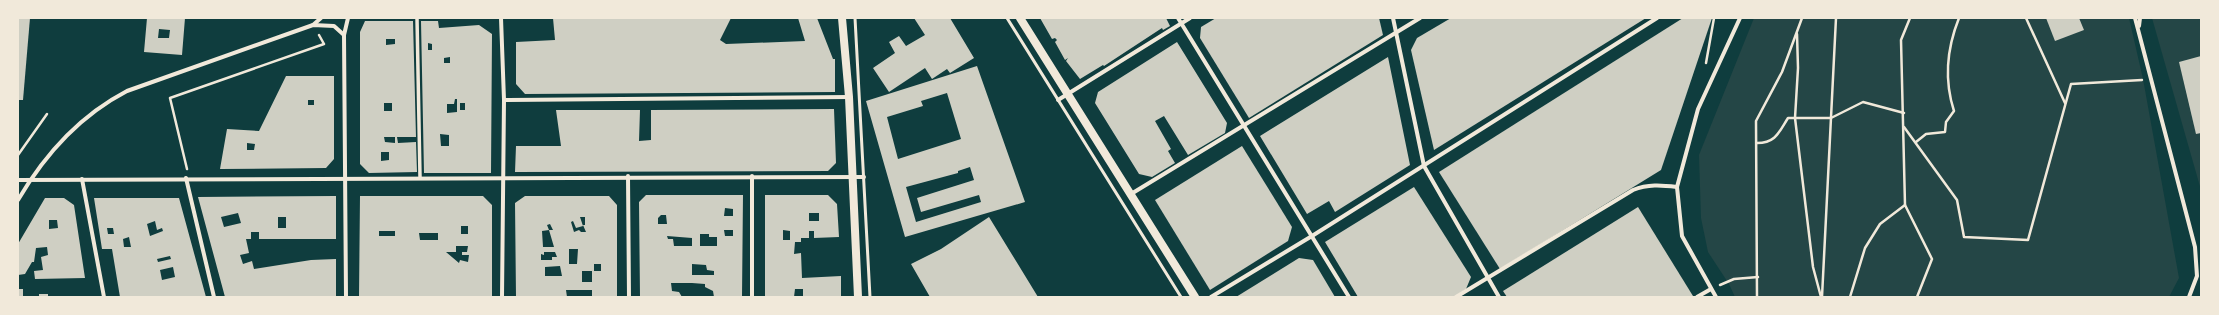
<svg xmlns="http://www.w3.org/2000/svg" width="2219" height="315" viewBox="0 0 2219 315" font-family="'Golos Text',sans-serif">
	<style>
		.green { fill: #244646 }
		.building { fill: #cfcfc3; fill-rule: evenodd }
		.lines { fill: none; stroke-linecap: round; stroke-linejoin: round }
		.path { stroke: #f1e9da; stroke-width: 2.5 }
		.service { stroke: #f1e9da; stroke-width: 3 }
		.pedestrian { stroke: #f1e9da; stroke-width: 3.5 }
		.minor { stroke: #f1e9da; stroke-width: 4 }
		.secondary { stroke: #f1e9da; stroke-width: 8 }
	</style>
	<rect width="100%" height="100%" fill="#0f3d3e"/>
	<!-- green -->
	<g class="green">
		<polygon points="1754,18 2129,18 2143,79 2179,278 2169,297 1735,297 1729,284 1708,252 1701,218 1699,155"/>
		<polygon points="2152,18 2201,18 2201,190"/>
	</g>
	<!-- building -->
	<g class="building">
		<polygon points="18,18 30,18 23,100 18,100"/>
		<path d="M147 18H185L182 55 144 52ZM159 29 170 30 169 38H158Z"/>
		<polygon points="553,18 731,18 720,40 726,44 805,41 798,18 817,18 833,59 835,59 835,92 525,94 516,84 516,42 555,40"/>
		<polygon points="914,18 950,18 974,58 950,73 947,69 932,79 925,68 889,92 873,68 895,53 889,42 899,36 906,46 925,35"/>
		<polygon points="1040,18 1166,18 1170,26 1163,30 1162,28 1104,66 1103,65 1080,79 1066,61 1068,58 1065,60 1055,42 1057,40 1055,38 1052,39"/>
		<polygon points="1216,18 1379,18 1383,35 1249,118 1200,38 1201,27"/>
		<polygon points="1451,18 1646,18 1434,150 1411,50 1417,38"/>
		<polygon points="1683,18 1712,18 1661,170 1500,269 1439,172"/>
		<polygon points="2046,18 2079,18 2084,30 2055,41"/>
		<path d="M365 21H413L416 137H397L398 143 416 142 417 172 369 173 360 164V32ZM386 39H395V44L386 45ZM384 103H392V111H384ZM384 137H395V143L385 142ZM381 152H389V160L381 161Z"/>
		<path d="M421 21H438L439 28 479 25 492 34 491 173H424ZM428 43 432 44V50H428ZM450 57V63H444V58ZM455 99H457V112L447 113V104H454ZM460 103H465V110H460ZM440 134 449 135V146H441Z"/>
		<polygon points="1177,42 1227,123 1225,133 1188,155 1164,116 1155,121 1171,149 1168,151 1175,163 1152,177 1139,174 1095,103 1098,92"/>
		<polygon points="2201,56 2201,133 2196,134 2179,62"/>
		<polygon points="1388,57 1410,165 1335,212 1329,201 1307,214 1260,136"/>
		<path d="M977 66 1025 202 905 237 866 101ZM947 93 961 139 898 159 887 117 923 106 921 101ZM970 167 974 180 917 198 921 212 979 195 981 202 916 222 906 187 958 173V171Z"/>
		<path d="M286 76H334V159L326 168 220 169 227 129 259 131ZM308 100H314V105H308ZM247 143 255 144 254 150H247Z"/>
		<polygon points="834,109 836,163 828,171 515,172 516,146 561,146 556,110 640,110 639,141 651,140 651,110"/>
		<polygon points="1242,146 1292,227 1288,241 1210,290 1155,200"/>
		<polygon points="1414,187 1471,277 1466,289 1454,297 1358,297 1325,242"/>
		<path d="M646 195H743L742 297H714L713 291 705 287V284L692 283H671L672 291 679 292 682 297H640L639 202ZM725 208 733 209V216H724ZM661 215H666L667 224H658V218ZM724 230H733V236H725ZM700 234H709V237H717V246H700ZM667 236 692 238V246H674L673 239H668ZM692 264 706 265 707 270 714 271V275H692Z"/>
		<path d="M765 195H828L837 204 839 237 814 238V231H809V238H801V242H795L794 254 801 253 802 278 841 276V297H803V289H795L794 297H765ZM809 213H819V221H809ZM783 230 790 231V240H783Z"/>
		<path d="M336 196V239H259V232H251V239H246L249 253 240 255 243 264 252 261 254 269 311 260 336 259V297H225L198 197ZM238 213 241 223 224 227 221 217ZM278 217H286V228H278Z"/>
		<path d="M360 196H483L492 205V297H359ZM461 226H468V234H461ZM379 231H395V236H379ZM419 233H438V240H420ZM456 246H468L467 252H462V255H469L468 262 460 260 459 263 446 252H456Z"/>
		<path d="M525 196H609L617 205V297H592V290H566L567 297H516L515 203ZM580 217H585V225H583L586 232H581L579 230 574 232 571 222 573 221 576 228 583 226ZM550 224 553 230H549L554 247H543L542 231 549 230 547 225ZM569 249H578L577 264H569ZM544 252H555L557 257H552V260H541V254L544 255ZM594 264H601V271H594ZM560 266 562 276H545V267ZM582 271H592V282H582Z"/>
		<path d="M45 198H64L74 205 85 278 35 279 34 271 43 270 41 257 48 255 47 247 36 248 34 262H32L25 274 18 275V244ZM49 220H57L58 228 49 229Z"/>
		<path d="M94 198H179L206 297H120L112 249H102ZM155 221 157 230 162 228 163 231 150 236 147 224ZM107 228H113L114 234H108ZM129 237 131 247H124L123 239ZM170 256 171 259 158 262 157 259ZM173 267 175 277 162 280 160 270Z"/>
		<polygon points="1638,207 1693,296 1507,297 1503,291"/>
		<polygon points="989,217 1038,297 930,297 911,264 941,249"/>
		<polygon points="1299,258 1313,260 1335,297 1236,297"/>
		<rect x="18" y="289" width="5" height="8"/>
		<rect x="39" y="294" width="9" height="3"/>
	</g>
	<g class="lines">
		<!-- path -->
		<g class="path">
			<polyline points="2026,18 2065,103"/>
			<polyline points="1797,34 1798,68 1795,118 1813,267 1821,297"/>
			<polyline points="1706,63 1714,18"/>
			<polyline points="1904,127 1957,200 1964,237 2028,240 2071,84 2142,80"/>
			<path d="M1916 142 1926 134 1945 132 1946 122 1954 111C1944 80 1947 48 1959 18"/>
			<path d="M1757 143C1776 143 1779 132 1788 118H1831L1863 102 1904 113"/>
			<polyline points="18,155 47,114"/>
			<polyline points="187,169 170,98 324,44 319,35"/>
			<polyline points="1905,205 1901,40 1910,18"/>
			<polyline points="1720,285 1734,279 1758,277"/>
			<polyline points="1757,297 1756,121 1782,72 1802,18"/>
			<polyline points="1822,297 1836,18"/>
			<polyline points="1850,297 1865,248 1880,224 1905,205 1932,259 1917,297"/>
		</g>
		<!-- service -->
		<g class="service">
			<polyline points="855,18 870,297"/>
			<polyline points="1007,18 1181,297"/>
		</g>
		<!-- pedestrian -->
		<polyline class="pedestrian" points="417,18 420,177"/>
		<!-- minor -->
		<g class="minor">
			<polyline points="501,18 504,100 502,297"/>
			<polyline points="1178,18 1349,297"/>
			<polyline points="1393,18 1424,166 1499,297"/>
			<polyline points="2135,18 2195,247 2197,276 2189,297"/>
			<polyline points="313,25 321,18"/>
			<polyline points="2139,26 2140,18"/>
			<polyline points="504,100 849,97"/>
			<polyline points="1058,100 1190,18"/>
			<polyline points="628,176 629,297"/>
			<polyline points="186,178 214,297"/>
			<polyline points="82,179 104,297"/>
			<polyline points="18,180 864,177"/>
			<polyline points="1131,194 1420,18"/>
			<path d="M18 200C45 154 79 116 127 91L313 25 334 26 344 35"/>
			<polyline points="346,297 344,35 348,18"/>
			<polyline points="752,297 752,176"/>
			<polyline points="1211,297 1312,236 1657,18"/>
			<path d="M1456 297 1633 190C1648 184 1661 185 1677 187"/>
			<polyline points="1697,297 1711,289"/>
			<polyline points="1716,297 1682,236 1677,187 1698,109 1740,18"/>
		</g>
		<!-- secondary -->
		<g class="secondary">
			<polyline points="842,18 849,97 858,297"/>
			<polyline points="1020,18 1195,297"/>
		</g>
	</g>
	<!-- border -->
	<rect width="2219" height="315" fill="none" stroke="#f1e9da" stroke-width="38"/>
</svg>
